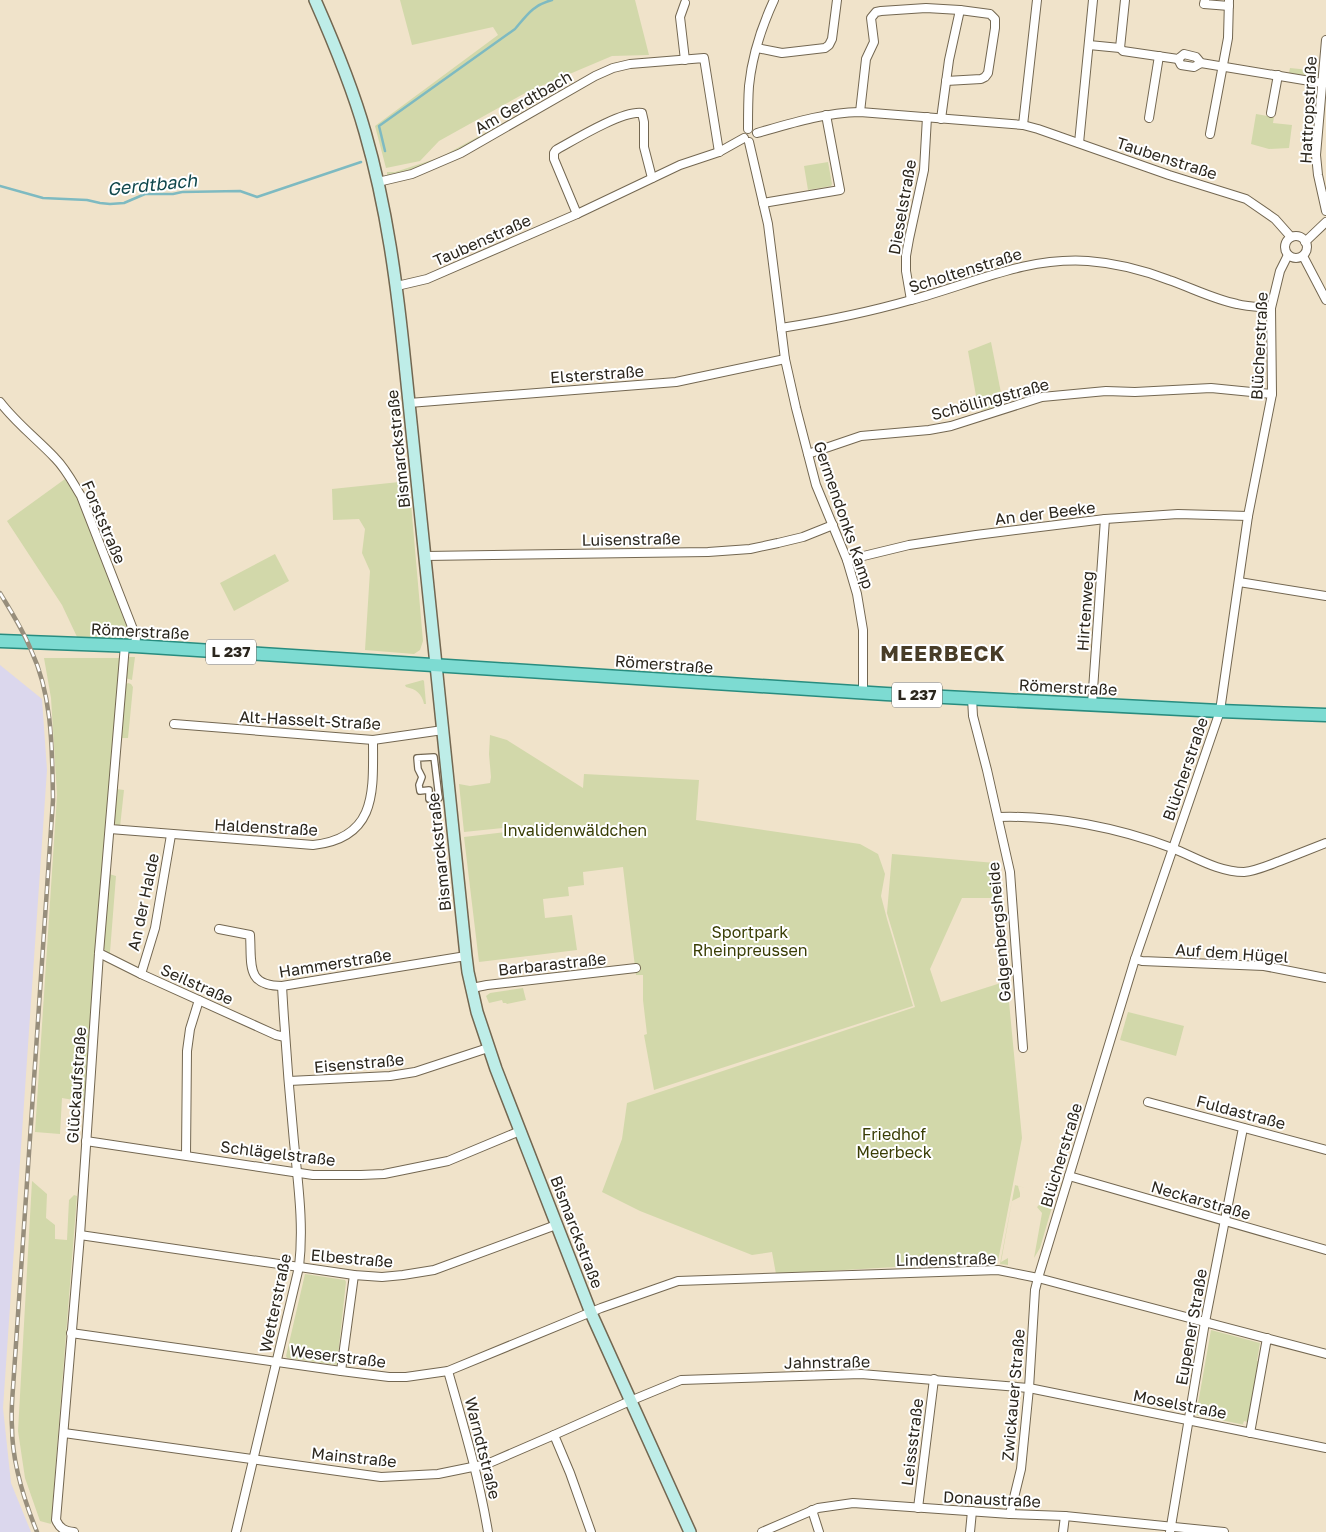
<svg xmlns="http://www.w3.org/2000/svg" width="1326" height="1532" viewBox="0 0 1326 1532" font-family="'Golos Text',sans-serif">
	<style>
		.industrial { fill: #dbd7ed }
		.green { fill: #d2d8aa }
		.lines { fill: none; stroke-linecap: round; stroke-linejoin: round }
		.stream { stroke: #7ebac1; stroke-width: 2.5 }
		.pedestrian-casing { stroke: #736751; stroke-width: 8 }
		.minor-casing { stroke: #736751; stroke-width: 10 }
		.secondary-casing { stroke: #736751; stroke-width: 14 }
		.primary-casing { stroke: #288c7f; stroke-width: 15 }
		.pedestrian { stroke: #fff; stroke-width: 5.5 }
		.minor { stroke: #fff; stroke-width: 8 }
		.secondary { stroke: #beede8; stroke-width: 11 }
		.primary { stroke: #7ddbd2; stroke-width: 12 }
		.rail-casing { stroke: #978e7c; stroke-width: 4.5 }
		.rail { stroke: #fff; stroke-width: 2.5; stroke-dasharray: 8; stroke-linecap: butt }
		.labels { text-anchor: middle; stroke-width: 4; stroke-linejoin: round; paint-order: stroke }
		.shield { fill: #fff; stroke: #6b6761; stroke-width: 1 }
		.shield-label { font-size: 15px; font-weight: bold; fill: #2b261d }
		.street-label { font-size: 16px; fill: #2b261d; stroke: #fff }
		.park-label { font-size: 16px; fill: #393d04; stroke: #fff }
		.water-label { font-size: 18px; font-style: italic; fill: #0f474c; stroke: #fff }
		.district-label { font-size: 21px; font-weight: bold; letter-spacing: 1px; fill: #483d28; stroke: #fff }
	</style>
	<rect width="100%" height="100%" fill="#f0e3ca"/>
	<!-- industrial -->
	<polygon class="industrial" points="0,665 42,699 47,770 3,1408 11,1483 31,1532 0,1532"/>
	<!-- green -->
	<g class="green">
		<polygon points="400,0 635,0 649,55 612,56 527,92 439,141 420,161 386,168 375,126 498,35 493,27 412,45"/>
		<polygon points="706,54 705,57 621,65 461,150 411,171 387,175 387,172 395,172 441,157 613,63 645,59 671,59"/>
		<polygon points="1290,68 1319,71 1318,77 1289,73"/>
		<polygon points="1256,114 1274,117 1273,123 1292,125 1289,148 1269,149 1251,144"/>
		<polygon points="828,162 832,184 831,186 808,190 804,166"/>
		<polygon points="991,342 1003,403 982,411 978,407 968,351"/>
		<polygon points="65,479 77,498 131,637 129,640 78,639 62,605 7,521"/>
		<polygon points="409,481 423,641 420,650 414,654 365,650 370,571 362,553 365,529 359,519 333,520 332,489"/>
		<polygon points="275,554 289,581 234,611 220,583"/>
		<polygon points="129,657 135,657 132,680 125,678 127,663"/>
		<polygon points="44,658 120,658 85,1102 62,1098 60,1134 35,1132 57,795 51,698"/>
		<path d="M423 680 424 681 426 704H424C422 694 416 689 406 687L405 685Z"/>
		<polygon points="128,683 131,684 133,687 128,738 120,738 124,686"/>
		<polygon points="490,735 507,740 583,788 584,774 699,780 696,820 860,844 878,854 885,874 881,896 887,919 913,1006 654,1090 644,1035 647,1034 643,1000 643,975 636,975 623,867 583,872 584,885 568,887 569,896 543,899 545,918 572,915 577,950 479,962 464,837 532,829 531,825 464,832 459,784 470,786 490,783 491,777 489,754"/>
		<polygon points="116,789 124,790 120,827 116,825 113,820"/>
		<polygon points="892,854 995,863 1000,898 962,898 930,969 941,1002 1007,981 1022,1138 998,1261 776,1274 772,1252 752,1255 640,1211 602,1192 622,1139 627,1103 915,1007 887,913"/>
		<polygon points="109,874 116,876 110,952 110,953 108,953 104,949 103,943"/>
		<polygon points="523,988 526,1000 507,1004 506,1003 503,1003 502,1000 489,1003 486,996 490,993"/>
		<polygon points="1128,1012 1184,1026 1176,1056 1120,1040"/>
		<polygon points="32,1181 47,1194 46,1218 55,1225 55,1239 67,1240 69,1200 74,1195 77,1196 51,1524 40,1521 25,1478 18,1431"/>
		<polygon points="1015,1185 1025,1188 1018,1186 1020,1193 1020,1197 1012,1201 1001,1262 1008,1258 1008,1265 1000,1264"/>
		<polygon points="1040,1204 1052,1207 1040,1248 1034,1258 1042,1213 1037,1207"/>
		<polygon points="305,1274 345,1280 346,1282 337,1365 287,1358 286,1356"/>
		<polygon points="1211,1330 1260,1343 1257,1361 1260,1362 1250,1423 1244,1421 1243,1424 1245,1425 1196,1415"/>
	</g>
	<g class="lines">
		<!-- stream -->
		<g class="stream">
			<path d="M385 151 379 126 515 29C527 15 533 5 552 0"/>
			<polyline points="0,186 43,198 87,200 100,203 110,204 124,203 145,194 173,194 182,192 240,191 257,197 361,162"/>
		</g>
		<defs>
			<polygon id="pedestrian" points="434,757 439,798 429,799 429,790 420,791 419,785 422,777 418,769 417,758"/>
			<g id="minor">
				<polyline points="1205,0 1204,4 1229,6"/>
				<polyline points="685,3 680,17 685,60"/>
				<polyline points="1326,40 1316,155 1318,175 1326,211"/>
				<polyline points="1089,45 1120,48 1123,51 1178,59 1184,54 1196,57 1201,63 1322,83"/>
				<polyline points="757,48 782,53 825,48 829,45 832,39 837,0"/>
				<polyline points="1120,48 1125,0"/>
				<polyline points="1178,59 1181,65 1194,67 1201,63"/>
				<polyline points="946,81 981,79 985,77 988,73 995,28 995,19 990,14 960,10"/>
				<polyline points="860,112 866,59 874,42 871,18 876,12 881,11 926,8 960,10 949,60 941,119"/>
				<polyline points="1271,113 1278,75"/>
				<polyline points="1149,118 1159,56"/>
				<polyline points="1023,125 1037,0"/>
				<path d="M748 129C748 115 748 100 749 86 752 57 762 26 774 0"/>
				<path d="M757 133C792 123 823 113 860 112L1023 125 1038 129 1169 175 1246 199 1275 219 1291 237"/>
				<polyline points="1210,134 1228,38 1229,0"/>
				<polyline points="749,142 768,224 785,359 796,408 816,485 847,560 857,594 863,630 863,693"/>
				<polyline points="1079,143 1093,0"/>
				<polyline points="378,182 412,174 461,153 595,76 613,68 630,64 704,58 719,152"/>
				<polyline points="763,203 840,190 826,115"/>
				<path d="M577 214 554 159V153L556 150C574 140 623 110 642 113L644 122V147L652 178"/>
				<circle cx="1296" cy="247" r="11"/>
				<polyline points="1305,242 1326,222"/>
				<polyline points="1303,256 1326,300"/>
				<polyline points="397,286 427,279 577,214 680,165 719,152 744,138"/>
				<polyline points="911,300 906,271 906,256 909,239 924,170 927,117"/>
				<path d="M781 328C825 321 869 312 911 300 972 284 1024 257 1088 261 1116 263 1143 270 1169 280 1192 288 1213 299 1237 304 1248 307 1260 307 1271 308"/>
				<path d="M0 402C16 423 37 439 55 458 66 469 73 483 81 496L136 637 135 646"/>
				<polyline points="409,403 676,382 785,359"/>
				<polyline points="808,454 861,436 929,430 951,426 1042,397 1106,391 1135,392 1211,388 1272,394"/>
				<polyline points="425,556 708,552 750,549 778,543 803,537 833,525"/>
				<polyline points="847,560 909,545 976,535 1105,519 1178,514 1248,516"/>
				<polyline points="1239,582 1326,596"/>
				<polyline points="972,698 973,716 987,770 1010,872 1023,1048"/>
				<polyline points="1092,704 1105,519"/>
				<polyline points="174,724 373,740 443,730"/>
				<path d="M998 817C1055 815 1119 828 1172 848 1195 857 1218 872 1244 872 1256 871 1269 865 1280 861 1295 855 1311 849 1326 843"/>
				<path d="M110 829 313 845C378 838 373 790 373 740"/>
				<path d="M219 929 250 935C252 964 245 986 282 986L466 956"/>
				<polyline points="99,953 141,974 276,1035 285,1037"/>
				<polyline points="1135,959 1142,961 1264,966 1326,978"/>
				<polyline points="141,974 155,928 171,835"/>
				<polyline points="472,988 487,985 636,968"/>
				<polyline points="289,1081 390,1076 415,1072 488,1048"/>
				<polyline points="1148,1102 1326,1150"/>
				<polyline points="86,1141 313,1175 361,1175 384,1174 448,1161 520,1131"/>
				<polyline points="186,1155 187,1051 190,1029 199,1000"/>
				<polyline points="1069,1176 1326,1250"/>
				<polyline points="80,1235 354,1275 382,1277 403,1275 434,1270 556,1225"/>
				<polyline points="71,1333 341,1371 389,1377 406,1377 448,1371 601,1308 678,1281 998,1270 1038,1278 1326,1354"/>
				<polyline points="341,1371 354,1275"/>
				<path d="M448 1371C463 1424 479 1477 488 1532"/>
				<polyline points="64,1433 381,1477 438,1474 487,1464 554,1435 630,1401 681,1380 861,1374 1029,1388 1326,1448"/>
				<polyline points="1250,1433 1267,1338"/>
				<polyline points="554,1435 570,1473 591,1532"/>
				<polyline points="918,1508 934,1379"/>
				<polyline points="812,1510 819,1532"/>
				<polyline points="1010,1514 1021,1469 1029,1388 1035,1290 1038,1278 1135,959 1220,711 1248,516 1272,394 1271,308 1280,271 1288,255"/>
				<path d="M74 1532C65 1531 60 1529 56 1520L80 1235 99 953 125 645"/>
				<path d="M236 1532 299 1267C304 1225 298 1184 294 1142 289 1090 285 1038 282 986"/>
				<polyline points="762,1532 818,1508 853,1503 1010,1514 1065,1516 1224,1532"/>
				<polyline points="970,1532 972,1511"/>
				<polyline points="1063,1532 1065,1516"/>
				<polyline points="1170,1532 1205,1322 1243,1128"/>
			</g>
			<path id="secondary" d="M315 0C334 43 352 86 365 132 387 208 397 285 405 364L466 956 468 972 477 1012 496 1069 591 1313 690 1532"/>
			<polyline id="primary" points="0,641 135,646 886,694 1220,711 1326,715"/>
		</defs>
		<!-- pedestrian casing -->
		<use href="#pedestrian" class="pedestrian-casing"/>
		<!-- minor casing -->
		<use href="#minor" class="minor-casing"/>
		<!-- secondary casing -->
		<use href="#secondary" class="secondary-casing"/>
		<!-- primary casing -->
		<use href="#primary" class="primary-casing"/>
		<!-- pedestrian -->
		<use href="#pedestrian" class="pedestrian"/>
		<!-- minor -->
		<use href="#minor" class="minor"/>
		<!-- secondary -->
		<use href="#secondary" class="secondary"/>
		<!-- primary -->
		<use href="#primary" class="primary"/>
		<defs>
			<path id="rail" d="M0 593C11 611 23 630 31 650 53 697 52 750 53 800L13 1388C12 1401 11 1414 12 1427 12 1461 24 1500 37 1532"/>
		</defs>
		<!-- rail casing -->
		<use href="#rail" class="rail-casing"/>
		<!-- rail -->
		<use href="#rail" class="rail"/>
	</g>
	<g class="labels">
		<!-- shield labels -->
		<g class="shield">
			<rect x="206" y="639.5" width="50" height="25" rx="4"/>
			<rect x="892" y="682.5" width="50" height="25" rx="4"/>
		</g>
		<g class="shield-label">
			<text x="231" y="657">L 237</text>
			<text x="917" y="700">L 237</text>
		</g>
		<!-- street labels -->
		<g class="street-label">
			<text transform="translate(523 102) rotate(-30)" y="6">Am Gerdtbach</text>
			<text transform="translate(1308 110) rotate(-87)" y="6">Hattropstraße</text>
			<text transform="translate(1167 158) rotate(18)" y="6">Taubenstraße</text>
			<text transform="translate(902 207) rotate(-80)" y="6">Dieselstraße</text>
			<text transform="translate(482 240) rotate(-24)" y="6">Taubenstraße</text>
			<text transform="translate(965 270) rotate(-17)" y="6">Scholtenstraße</text>
			<text transform="translate(1259 346) rotate(-87)" y="6">Blücherstraße</text>
			<text transform="translate(597 374) rotate(-4)" y="6">Elsterstraße</text>
			<text transform="translate(990 399) rotate(-15)" y="6">Schöllingstraße</text>
			<text transform="translate(398 449) rotate(-96)" y="6">Bismarckstraße</text>
			<text transform="translate(1045 513) rotate(-7)" y="6">An der Beeke</text>
			<text transform="translate(844 515) rotate(71)" y="6">Germendonks Kamp</text>
			<text transform="translate(104 522) rotate(67)" y="6">Forststraße</text>
			<text transform="translate(631 539) rotate(-1)" y="6">Luisenstraße</text>
			<text transform="translate(1085 611) rotate(-86)" y="6">Hirtenweg</text>
			<text transform="translate(140 631) rotate(3)" y="6">Römerstraße</text>
			<text transform="translate(664 664) rotate(4)" y="6">Römerstraße</text>
			<text transform="translate(1068 687) rotate(3)" y="6">Römerstraße</text>
			<text transform="translate(310 720) rotate(3)" y="6">Alt-Hasselt-Straße</text>
			<text transform="translate(1185 769) rotate(-71)" y="6">Blücherstraße</text>
			<text transform="translate(266 827) rotate(3)" y="6">Haldenstraße</text>
			<text transform="translate(439 852) rotate(-96)" y="6">Bismarckstraße</text>
			<text transform="translate(143 902) rotate(-78)" y="6">An der Halde</text>
			<text transform="translate(999 932) rotate(-95)" y="6">Galgenbergsheide</text>
			<text transform="translate(1232 953) rotate(4)" y="6">Auf dem Hügel</text>
			<text transform="translate(335 963) rotate(-9)" y="6">Hammerstraße</text>
			<text transform="translate(552 964) rotate(-6)" y="6">Barbarastraße</text>
			<text transform="translate(197 984) rotate(24)" y="6">Seilstraße</text>
			<text transform="translate(359 1063) rotate(-5)" y="6">Eisenstraße</text>
			<text transform="translate(76 1085) rotate(-86)" y="6">Glückaufstraße</text>
			<text transform="translate(1241 1112) rotate(15)" y="6">Fuldastraße</text>
			<text transform="translate(278 1153) rotate(7)" y="6">Schlägelstraße</text>
			<text transform="translate(1061 1155) rotate(-73)" y="6">Blücherstraße</text>
			<text transform="translate(1201 1200) rotate(16)" y="6">Neckarstraße</text>
			<text transform="translate(577 1232) rotate(69)" y="6">Bismarckstraße</text>
			<text transform="translate(352 1258) rotate(5)" y="6">Elbestraße</text>
			<text transform="translate(946 1259) rotate(-1)" y="6">Lindenstraße</text>
			<text transform="translate(275 1303) rotate(-78)" y="6">Wetterstraße</text>
			<text transform="translate(1191 1327) rotate(-80)" y="6">Eupener Straße</text>
			<text transform="translate(338 1356) rotate(7)" y="6">Weserstraße</text>
			<text transform="translate(827 1362) rotate(-1)" y="6">Jahnstraße</text>
			<text transform="translate(1013 1395) rotate(-85)" y="6">Zwickauer Straße</text>
			<text transform="translate(1180 1404) rotate(11)" y="6">Moselstraße</text>
			<text transform="translate(912 1442) rotate(-83)" y="6">Leissstraße</text>
			<text transform="translate(483 1448) rotate(76)" y="6">Warndtstraße</text>
			<text transform="translate(354 1457) rotate(6)" y="6">Mainstraße</text>
			<text transform="translate(992 1499) rotate(3)" y="6">Donaustraße</text>
		</g>
		<!-- park labels -->
		<g class="park-label">
			<text x="575" y="836">Invalidenwäldchen</text>
			<text x="750" y="938">Sportpark<tspan x="750" dy="18">Rheinpreussen</tspan></text>
			<text x="894" y="1140">Friedhof<tspan x="894" dy="18">Meerbeck</tspan></text>
		</g>
		<!-- water labels -->
		<g class="water-label">
			<text transform="translate(152 185) rotate(-6)" y="6">Gerdtbach</text>
		</g>
		<!-- district labels -->
		<g class="district-label">
			<text x="943" y="661">MEERBECK</text>
		</g>
	</g>
</svg>
